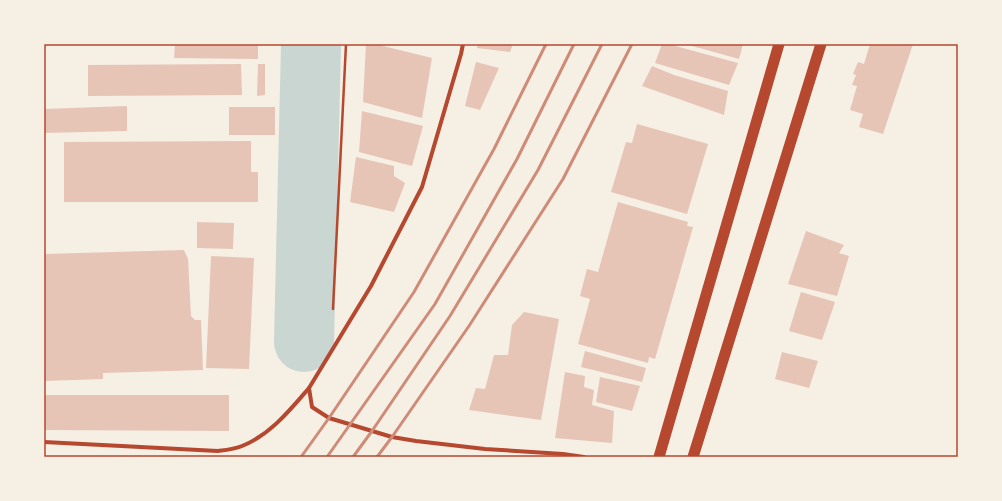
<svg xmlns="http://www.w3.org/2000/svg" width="1002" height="501" viewBox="0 0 1002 501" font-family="Karla,sans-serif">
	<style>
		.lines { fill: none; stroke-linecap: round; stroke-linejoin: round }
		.river { stroke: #c9d6d2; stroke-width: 60 }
		.building { fill: #e6c5b7 }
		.path { stroke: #b5482f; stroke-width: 2.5 }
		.minor { stroke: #b5482f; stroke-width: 4 }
		.trunk { stroke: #b5482f; stroke-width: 11 }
		.rail { stroke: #cf8b77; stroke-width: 3 }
		.neatline { fill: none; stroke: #b5482f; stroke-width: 1.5 }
	</style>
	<rect width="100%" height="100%" fill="#f6efe4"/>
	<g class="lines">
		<!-- river -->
		<polyline class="river" points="304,342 311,44"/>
	</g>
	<!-- building -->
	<g class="building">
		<polygon points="175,44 258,44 258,59 174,58"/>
		<polygon points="366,44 375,44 432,58 422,118 363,102"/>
		<polygon points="478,44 513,44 510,52 477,48"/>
		<polygon points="662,44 668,44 738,63 729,85 655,63"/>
		<polygon points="685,44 743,44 739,59"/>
		<polygon points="870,44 913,44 883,134 859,127 863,114 850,110 857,86 852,85 856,75 853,74 858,62 864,64"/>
		<polygon points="476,62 499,68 480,110 465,106"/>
		<polygon points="241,64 242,95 88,96 88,65"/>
		<polygon points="258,64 265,64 265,95 257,96"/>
		<polygon points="652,66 674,75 728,91 724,115 642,86"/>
		<polygon points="127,106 127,131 44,133 44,109"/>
		<rect x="229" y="107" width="46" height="28"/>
		<polygon points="362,111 423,126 412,166 359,152"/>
		<polygon points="637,124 708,144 687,214 611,192 626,142 632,143"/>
		<polygon points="251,141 251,172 258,172 258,202 64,202 64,142"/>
		<polygon points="356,157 394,166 394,176 405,183 394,212 350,202"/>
		<polygon points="618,202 688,222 687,226 693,227 655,359 649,357 648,363 578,344 590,299 580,296 587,269 598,272"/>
		<polygon points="197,222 234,223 233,249 197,248"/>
		<polygon points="806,231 844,245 839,253 849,256 837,296 788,284"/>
		<polygon points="184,250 188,259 191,316 195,320 201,320 203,370 103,373 103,379 44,381 44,254"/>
		<polygon points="211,256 254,258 249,369 206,368"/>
		<polygon points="801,292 835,302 822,340 789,331"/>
		<polygon points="524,312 559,319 541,420 469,410 476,388 485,389 494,355 508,355 512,325"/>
		<polygon points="585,351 646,368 642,382 581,367"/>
		<polygon points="782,352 818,361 809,388 775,379"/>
		<polygon points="565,372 585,376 584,387 594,390 592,405 614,411 612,443 555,438"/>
		<polygon points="600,377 640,386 632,411 596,402"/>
		<polygon points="44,395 229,395 229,431 44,430"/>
	</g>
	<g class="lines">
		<!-- path -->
		<polyline class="path" points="333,309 346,44"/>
		<!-- minor -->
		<g class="minor">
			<polyline points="463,44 461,54 422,187 371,286 309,388 312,407 329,418 392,437 416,441 485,449 563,454 584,457"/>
			<path d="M44 442 218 451C226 450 235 449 242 446 270 435 290 410 309 388"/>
		</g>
		<!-- trunk -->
		<g class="trunk">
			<polyline points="659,457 779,44"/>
			<polyline points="693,457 821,44"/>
		</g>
		<!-- rail -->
		<g class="rail">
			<polyline points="301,457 329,418 414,292 494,149 546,44"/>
			<polyline points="327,457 435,304 517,159 574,44"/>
			<polyline points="353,457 372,431 450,316 538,170 602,44"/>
			<polyline points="377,457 392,437 469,326 563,179 632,44"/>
		</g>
	</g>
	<!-- border -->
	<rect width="1002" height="501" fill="none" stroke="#f6efe4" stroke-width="90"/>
	<rect x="45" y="45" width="912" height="411" class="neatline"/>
</svg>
